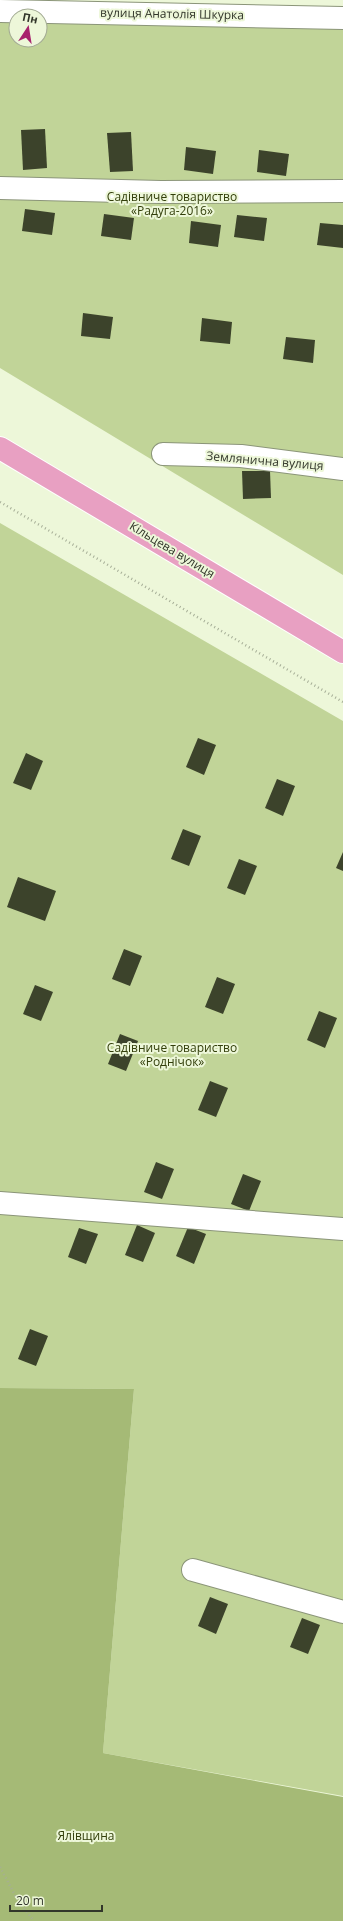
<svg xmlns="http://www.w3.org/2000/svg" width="343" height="1921" viewBox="0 0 343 1921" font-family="'Open Sans',sans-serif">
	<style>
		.green { fill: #c1d498 }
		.forest { fill: #a5ba76 }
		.building { fill: #3c432b }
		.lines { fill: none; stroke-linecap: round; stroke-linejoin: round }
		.minor-casing { stroke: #8b9579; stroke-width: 24 }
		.major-casing { stroke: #fff; stroke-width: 24 }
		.path { stroke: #a6ae97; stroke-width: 2.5; stroke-dasharray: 1 3; stroke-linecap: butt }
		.minor { stroke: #fff; stroke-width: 22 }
		.major { stroke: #e8a0c2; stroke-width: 22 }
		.labels { text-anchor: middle; stroke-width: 4; stroke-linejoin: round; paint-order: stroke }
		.street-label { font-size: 12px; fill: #32362a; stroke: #edf7d9 }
		.park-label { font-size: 12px; fill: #323e0a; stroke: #edf7d9 }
	</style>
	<rect width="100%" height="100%" fill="#edf7d9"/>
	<!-- green -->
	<g class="green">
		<polygon points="0,17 16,17 16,40 40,40 40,17 343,22 343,575 0,368"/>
		<polygon points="0,523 343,721 343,1796 103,1753 134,1389 0,1388"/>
	</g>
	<!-- forest -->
	<polygon class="forest" points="0,1388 134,1389 103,1753 343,1797 343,1921 0,1921"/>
	<!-- building -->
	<g class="building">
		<polygon points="45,129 47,168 23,170 21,130"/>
		<polygon points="131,132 133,171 110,172 107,133"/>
		<polygon points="186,147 216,151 213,174 184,170"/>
		<polygon points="259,150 289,154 286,176 257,172"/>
		<polygon points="25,209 55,213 52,235 22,231"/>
		<polygon points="104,214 134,218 131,240 101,236"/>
		<polygon points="237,215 267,218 264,241 234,237"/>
		<polygon points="191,221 221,225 218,247 189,243"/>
		<polygon points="320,223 343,225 343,248 317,245"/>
		<polygon points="83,313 113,317 110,339 81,336"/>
		<polygon points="202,318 232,322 230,344 200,341"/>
		<polygon points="286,337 315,340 313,363 283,359"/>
		<polygon points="242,471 270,471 271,498 243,499"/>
		<polygon points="198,738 216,745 204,775 186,767"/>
		<polygon points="26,753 43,761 31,790 13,783"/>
		<polygon points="277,779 295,786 283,816 265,808"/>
		<polygon points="183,829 201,836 189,866 171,859"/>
		<polygon points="343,852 343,871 336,868"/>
		<polygon points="239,859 257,866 245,895 227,888"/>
		<polygon points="18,877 56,891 45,921 7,907"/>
		<polygon points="124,949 142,956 130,986 112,979"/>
		<polygon points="217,977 235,984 223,1014 205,1007"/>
		<polygon points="35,985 53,992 41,1021 23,1014"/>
		<polygon points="319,1011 337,1018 325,1048 307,1040"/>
		<polygon points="120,1034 138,1041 126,1071 108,1064"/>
		<polygon points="210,1081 228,1088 216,1117 198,1110"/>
		<polygon points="156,1162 174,1169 162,1199 144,1192"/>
		<polygon points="243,1174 261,1181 249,1211 231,1204"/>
		<polygon points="137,1225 155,1233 143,1262 125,1255"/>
		<polygon points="188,1227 206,1234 194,1264 176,1256"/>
		<polygon points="79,1228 98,1234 86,1264 68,1257"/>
		<polygon points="30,1329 48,1336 36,1366 18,1359"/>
		<polygon points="210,1597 228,1604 216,1634 198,1626"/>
		<polygon points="302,1618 320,1625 308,1654 290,1647"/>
	</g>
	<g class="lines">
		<defs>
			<g id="minor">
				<polyline points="0,11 343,18"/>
				<polyline points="0,188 161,192 343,191"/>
				<polyline points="163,454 241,456 343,469"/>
				<polyline points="0,1203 343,1229"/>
				<polyline points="193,1570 343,1612"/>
			</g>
			<polyline id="major" points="0,448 343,652"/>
		</defs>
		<!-- minor casing -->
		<use href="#minor" class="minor-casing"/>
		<!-- major casing -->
		<use href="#major" class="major-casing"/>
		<!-- path -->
		<g class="path">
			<polyline points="0,502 343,702"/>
			<polyline points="0,1867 17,1899 34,1921"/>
		</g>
		<!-- minor -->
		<use href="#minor" class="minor"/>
		<!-- major -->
		<use href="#major" class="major"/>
	</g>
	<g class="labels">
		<!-- street labels -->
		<g class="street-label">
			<text transform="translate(172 14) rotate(1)" y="4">вулиця Анатолія Шкурка</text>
			<text transform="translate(265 461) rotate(5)" y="4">Землянична вулиця</text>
			<text transform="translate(172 550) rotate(31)" y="4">Кільцева вулиця</text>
		</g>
		<!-- park labels -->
		<g class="park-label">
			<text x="172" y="201">Садівниче товариство<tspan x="172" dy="14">«Радуга-2016»</tspan></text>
			<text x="172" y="1052">Садівниче товариство<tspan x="172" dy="14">«Роднічок»</tspan></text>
			<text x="86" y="1840">Ялівщина</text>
		</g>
	</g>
	<!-- north arrow -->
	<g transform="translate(28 28) rotate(12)"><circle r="19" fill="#edf7d9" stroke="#a2aa93"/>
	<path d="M0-3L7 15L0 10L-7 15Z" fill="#a8236c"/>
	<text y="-6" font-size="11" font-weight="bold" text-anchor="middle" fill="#32362a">Пн</text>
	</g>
	<!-- scale -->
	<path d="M10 1905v6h92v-6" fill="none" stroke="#32362a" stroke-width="2"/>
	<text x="16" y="1905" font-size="12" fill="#32362a" stroke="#edf7d9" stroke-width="3" paint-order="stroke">20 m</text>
</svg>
